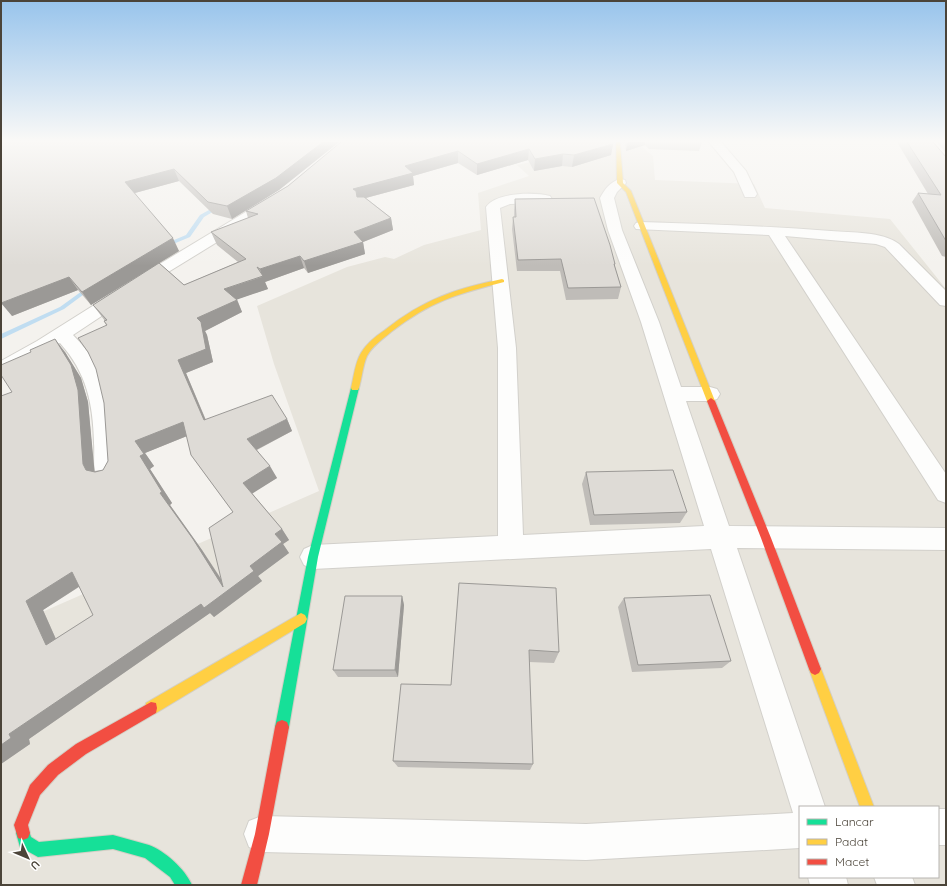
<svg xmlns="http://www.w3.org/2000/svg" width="947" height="886" viewBox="0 0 947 886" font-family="Quicksand,sans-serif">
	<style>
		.residential { fill: #e7e4dc; fill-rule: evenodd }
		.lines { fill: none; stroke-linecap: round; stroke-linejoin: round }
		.stream { fill: #c0ddf1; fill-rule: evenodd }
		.street-casing { stroke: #d2d0cb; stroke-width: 2 }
		.fast-casing { stroke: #d3cfc5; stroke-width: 2 }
		.slow-casing { stroke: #d3cfc5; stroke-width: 2 }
		.jam-casing { stroke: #d3cfc5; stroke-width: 2 }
		.street { fill: #fdfdfc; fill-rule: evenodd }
		.fast { fill: #16e098; fill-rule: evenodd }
		.slow { fill: #ffcf43; fill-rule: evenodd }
		.jam { fill: #f24e42; fill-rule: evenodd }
		.wall { fill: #bfbcb8; fill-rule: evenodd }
		.shaded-wall { fill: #9b9996 }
		.building { fill: #dedbd6; stroke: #9b9996; fill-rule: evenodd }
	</style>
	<rect width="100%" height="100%" fill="#f4f2ee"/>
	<!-- residential -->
	<path class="residential" d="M593 142H636L653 156 655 180 754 184 765 208 890 219 946 289V885H1V630L319 491 274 364 257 306 347 267 385 257 394 259 424 245 481 230 478 193 529 176 517 165 584 150ZM800 807H938V877H800Z"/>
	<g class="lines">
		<!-- stream -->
		<g class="stream">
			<polygon points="218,205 223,206 204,217 190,237 166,247 162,247 162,245 186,235 200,215"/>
			<polygon points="89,286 91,287 91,289 64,309 1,339 1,334 60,307"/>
		</g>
		<defs>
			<g id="street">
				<polygon points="709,142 721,142 746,171 757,194 755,197 745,197 734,172"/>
				<path d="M620 179 625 180 626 183 617 192 614 198 622 230 659 322 681 387H710L717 389 720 394 717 399 710 401H686L729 526 946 528V550L737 548 825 807H800V848L586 860 262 852 249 847 244 834 249 821 262 816 586 824 793 813 711 549 313 569 304 565 300 557 304 549 313 545 498 536V348L486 207C496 192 534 192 550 196L552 199 550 202 545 203 510 204 500 208 516 348 523 535 704 526 641 322 608 230 600 198C605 189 610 182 620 179Z"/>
				<path d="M274 197 279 198 281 201 279 204 165 274 73 335C113 375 115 419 118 473L114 480 106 482 98 480C92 469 95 455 94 443 93 404 87 373 60 343L8 374 1 376V361L37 341 153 268 269 198Z"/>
				<path d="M641 222C704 224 768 226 831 231 852 233 882 231 899 244L946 291V306L940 305 885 247 876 244 785 236 946 474V503L938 500 769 235 636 229 634 226 636 223Z"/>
				<rect x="938" y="809" width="8" height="36"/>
				<polygon points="808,877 846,877 848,885 810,885"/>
				<polygon points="874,877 912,877 915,885 877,885"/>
			</g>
			<g id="fast">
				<polygon points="355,385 359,388 318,557 289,727 287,732 282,734 277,732 275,727 308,557 351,388"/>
				<path d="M23 826 28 828 31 837 39 842 113 835 149 845C165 851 185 869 192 885H175L170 877 145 858 113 849 38 857 20 847 16 833 18 828Z"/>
			</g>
			<g id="slow">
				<polygon points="616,142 620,142 623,183 631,191 715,401 714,403 708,403 707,401 626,192 617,183"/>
				<path d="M502 279 504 280V282C457 294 431 301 391 332 383 339 372 346 367 356 363 365 362 377 359 388L358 390H352L351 388C354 376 355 363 361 353 367 343 376 336 385 330 424 299 455 289 502 279Z"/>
				<polygon points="301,613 305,615 307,619 305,623 156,713 151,714 146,713 145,708 146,703"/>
				<polygon points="815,663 819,665 821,669 874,807 860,807 809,669 811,665"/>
			</g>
			<g id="jam">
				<polygon points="711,398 715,401 771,538 821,669 819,673 815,675 811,673 809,669 761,538 707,401"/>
				<polygon points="151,702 156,703 157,708 156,713 86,754 58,775 40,795 28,825 30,833 28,838 23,840 18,838 14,825 30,785 48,765 76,744"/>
				<polygon points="282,720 287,722 289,727 269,834 257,885 241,885 255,834 275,727 277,722"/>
			</g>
		</defs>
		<!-- street casing -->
		<use href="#street" class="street-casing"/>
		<!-- fast casing -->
		<use href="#fast" class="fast-casing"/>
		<!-- slow casing -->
		<use href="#slow" class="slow-casing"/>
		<!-- jam casing -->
		<use href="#jam" class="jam-casing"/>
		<!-- street -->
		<use href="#street" class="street"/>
		<!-- fast -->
		<use href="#fast" class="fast"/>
		<!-- slow -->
		<use href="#slow" class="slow"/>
		<!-- jam -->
		<use href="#jam" class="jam"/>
	</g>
	<!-- wall -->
	<g class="wall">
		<path d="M1 142H339L279 190 232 219 213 214 179 181 135 193 179 251 159 263 184 285 238 262 217 245 211 232 248 218 246 211 288 186 341 142 613 144 611 155 572 167 562 166 534 171 528 160 477 175 458 163 413 176 414 185 366 198 391 218 393 230 363 242 365 254 308 273 304 268 265 282 268 289 237 299 242 312 205 331 207 335 213 362 186 373 206 420 287 419 292 431 257 450 277 478 252 493 282 529 289 540 283 544 289 553 258 576 262 581 214 617 210 613 29 739 30 744 1 764 12 392 65 352 81 378 88 402 94 471 103 470 108 461 106 325 104 321H105L93 305 143 273 91 305 78 290 12 316ZM187 436 191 455 233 512 222 580 202 550 170 505 172 503 150 469 154 466 145 453ZM79 587 93 615 56 639 43 610Z"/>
		<polygon points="625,142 702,142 699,151 649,149 645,145 626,151"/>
		<polygon points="897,142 933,142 946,157 946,257 942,256 912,202 918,193 928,194"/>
		<polygon points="937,142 946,142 946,153"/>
		<polygon points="515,199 615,264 615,267 621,287 618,299 566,300 560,271 517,271 512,229 513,217 514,217 514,210"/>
		<polygon points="586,472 687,512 680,523 590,525 582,484"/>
		<polygon points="459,583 559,652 554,663 529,662 533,764 530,770 398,767 393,761 451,685"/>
		<polygon points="402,596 404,605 398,677 338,677 333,670"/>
		<polygon points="624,598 731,661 722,668 632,672 618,607"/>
	</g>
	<!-- shaded-wall -->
	<g class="shaded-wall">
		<polygon points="323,142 339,142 279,190 232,219 227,206"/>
		<polygon points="628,142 645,142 645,145 626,151"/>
		<polygon points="613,144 611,155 572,167 574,155"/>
		<polygon points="529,149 528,160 477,175 477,164"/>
		<polygon points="458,151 458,163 413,176 414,185 358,200 353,189 405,166"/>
		<polygon points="563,154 562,166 534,171 535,159"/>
		<polygon points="174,169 179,181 131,194 125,182"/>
		<polygon points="391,218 393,230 363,242 365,254 308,273 304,261 354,232"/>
		<polygon points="173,238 179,251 91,305 82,292"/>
		<polygon points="300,256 304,268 265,282 268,289 230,302 224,289 262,277 260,269"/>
		<polygon points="69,277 78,290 12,316 1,303"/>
		<polygon points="237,300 242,312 205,331 207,335 213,362 186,373 211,433 204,420 178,360 197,318"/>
		<polygon points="55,339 65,352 81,378 88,402 95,476 86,470 83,464"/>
		<polygon points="287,419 292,431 254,451 247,439"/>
		<polygon points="183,422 192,434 145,453 154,466 150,469 172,503 170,505 202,550 228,590 250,566 275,534 282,529 289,540 283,544 289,553 258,576 262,581 214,617 210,613 29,739 30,744 1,764 1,745 9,734 223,587 160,493 140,456 135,441"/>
		<polygon points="270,466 277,478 250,495 243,483"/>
		<polygon points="72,572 86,582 43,610 62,653 46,645 26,601"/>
		<polygon points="402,596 404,605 398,677 395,670"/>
	</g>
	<!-- building -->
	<g class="building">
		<polygon points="1,142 323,142 276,178 227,206 208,202 174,169 125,182 173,238 82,292 69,277 1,303"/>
		<path d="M341 142H613V144L574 155 563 154 535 159 529 149 477 164 458 151 405 166 413 173 353 189 356 191 357 197H364L391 218 354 232 363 242 304 261 300 256 260 269 257 267 263 276 224 289 237 300 197 318 201 322 206 349 178 360 204 420 272 395 287 419 247 439 270 466 243 483 282 529 275 534 282 542 250 566 254 571 204 608 201 604 9 734 11 738 1 745V396L12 392 1 375V365L31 352 30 350 55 339 71 365 78 390 83 464 86 470 95 472 103 470 108 461 104 403 96 369 88 352 78 338 107 325 104 321 107 320 93 305 159 263 184 285 246 259 211 232 258 214 246 211 288 186ZM183 422 191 455 233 512 209 528 223 587 193 539 160 493 162 492 140 456 144 454 135 441ZM72 572 93 615 46 645 26 601Z"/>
		<polygon points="907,142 933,142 946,157 946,241 918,193 941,195"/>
		<polygon points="594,198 610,245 615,264 614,264 621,287 568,288 561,259 518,260 513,217 516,217 515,199"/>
		<polygon points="673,470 687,512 594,515 586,472"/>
		<polygon points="459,583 556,588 559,652 529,650 533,764 393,761 401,684 451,685"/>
		<polygon points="710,595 731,661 638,665 624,598"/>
		<polygon points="345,596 402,596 395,670 333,670"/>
	</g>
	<!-- sky -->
	<linearGradient id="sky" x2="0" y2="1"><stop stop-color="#98c4ec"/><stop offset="0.53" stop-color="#faf9f7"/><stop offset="1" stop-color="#faf9f7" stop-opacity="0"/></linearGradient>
	<rect width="947" height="266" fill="url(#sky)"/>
	<!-- border -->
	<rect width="947" height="886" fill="none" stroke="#4b4439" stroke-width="4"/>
	<!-- legend -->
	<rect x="799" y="806" width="140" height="72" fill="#ffffff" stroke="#b7b4b0"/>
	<rect x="807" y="819" width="20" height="6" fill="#16e098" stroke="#b7b4b0"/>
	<text x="835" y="826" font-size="12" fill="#4b4439">Lancar</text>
	<rect x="807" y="839" width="20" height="6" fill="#ffcf43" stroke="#b7b4b0"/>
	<text x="835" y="846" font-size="12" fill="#4b4439">Padat</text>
	<rect x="807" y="859" width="20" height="6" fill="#f24e42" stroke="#b7b4b0"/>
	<text x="835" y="866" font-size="12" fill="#4b4439">Macet</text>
	<!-- north arrow -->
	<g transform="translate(28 858) rotate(134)" stroke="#ffffff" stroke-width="3" paint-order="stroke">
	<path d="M0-3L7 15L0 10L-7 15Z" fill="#4b4439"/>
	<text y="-6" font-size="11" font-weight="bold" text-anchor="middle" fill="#4b4439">U</text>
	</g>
</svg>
